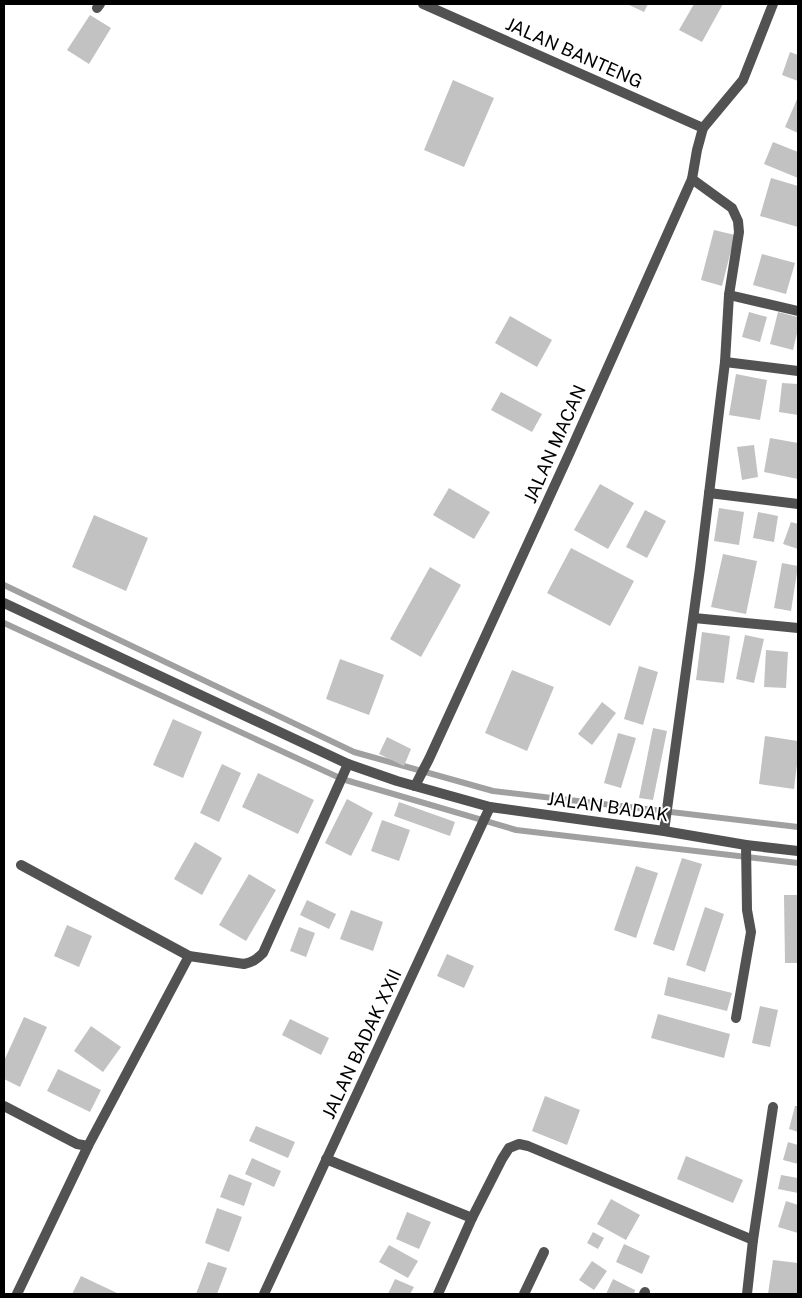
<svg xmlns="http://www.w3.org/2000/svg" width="802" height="1298" viewBox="0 0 802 1298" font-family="'Public Sans',sans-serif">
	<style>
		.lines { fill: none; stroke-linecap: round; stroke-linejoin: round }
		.stream { stroke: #a0a0a0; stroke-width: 6 }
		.building { fill: #c2c2c2 }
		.street { stroke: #525252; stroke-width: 10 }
		.labels { text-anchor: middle; stroke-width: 4; stroke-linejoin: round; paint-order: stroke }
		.street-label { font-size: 18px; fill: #000; stroke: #fff }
	</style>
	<rect width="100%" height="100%" fill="#fff"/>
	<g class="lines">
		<!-- stream -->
		<g class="stream">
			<polyline points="4,585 354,752 493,791 798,827"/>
			<polyline points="4,623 342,779 516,830 798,863"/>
		</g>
	</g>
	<!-- building -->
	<g class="building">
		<polygon points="627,4 648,4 644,12"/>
		<polygon points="694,4 723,4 702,42 679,30"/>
		<polygon points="90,15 111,28 89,64 67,50"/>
		<polygon points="790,52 798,55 798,81 782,75"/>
		<polygon points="453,80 494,98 464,167 424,150"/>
		<polygon points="798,97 798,133 785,127"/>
		<polygon points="773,142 798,152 798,178 764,164"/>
		<polygon points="771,178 798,186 798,227 760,216"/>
		<polygon points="714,230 735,235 722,286 701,280"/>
		<polygon points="762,254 795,263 786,294 753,285"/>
		<polygon points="749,312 767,317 760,342 742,337"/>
		<polygon points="778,312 798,317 798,329 793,350 770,344"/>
		<polygon points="510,316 552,340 537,367 495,343"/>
		<polygon points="736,374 767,380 760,420 729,415"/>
		<polygon points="782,383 798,384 798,415 779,412"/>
		<polygon points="501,392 542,414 532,432 491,410"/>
		<polygon points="770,438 798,443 798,479 764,472"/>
		<polygon points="754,445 758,477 742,480 737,447"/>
		<polygon points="600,484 634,503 608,549 574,530"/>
		<polygon points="449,488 490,512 474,539 433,515"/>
		<polygon points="719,508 744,512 739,545 714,541"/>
		<polygon points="645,510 666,521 647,558 626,547"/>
		<polygon points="758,512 778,516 774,542 753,538"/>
		<polygon points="94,515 148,538 126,591 72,567"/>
		<polygon points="791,522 798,524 798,549 783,544"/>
		<polygon points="571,548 634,581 610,626 547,593"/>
		<polygon points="723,554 757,561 746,614 711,607"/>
		<polygon points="782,563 798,566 791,611 774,608"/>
		<polygon points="430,567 461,585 421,657 390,639"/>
		<polygon points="702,632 730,636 724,683 696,680"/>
		<polygon points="745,635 764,639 754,683 736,679"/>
		<polygon points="766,650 788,652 786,688 764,687"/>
		<polygon points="340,659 384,675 369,715 326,699"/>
		<polygon points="639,666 658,672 643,725 624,719"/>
		<polygon points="512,670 554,687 527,751 485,733"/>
		<polygon points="602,702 616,713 592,745 578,734"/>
		<polygon points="173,719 202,732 183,778 153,765"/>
		<polygon points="653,728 667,731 653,800 639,798"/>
		<polygon points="618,733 636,738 621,788 604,783"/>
		<polygon points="765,736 798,741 798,756 794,789 759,784"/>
		<polygon points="387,737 411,749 404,766 379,754"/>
		<polygon points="222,764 241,773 219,822 200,813"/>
		<polygon points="258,773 314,800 298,834 242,807"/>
		<polygon points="347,799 373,813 351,856 325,843"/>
		<polygon points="399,802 455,822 450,836 394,816"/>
		<polygon points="382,820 410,830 399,861 371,851"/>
		<polygon points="195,842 222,858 202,895 174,879"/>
		<polygon points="682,858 702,864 674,951 653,944"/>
		<polygon points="636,866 658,873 636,938 614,930"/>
		<polygon points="249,874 276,890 246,941 219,925"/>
		<polygon points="784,895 798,895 798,963 785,963"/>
		<polygon points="307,900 336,914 329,929 300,915"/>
		<polygon points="705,907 724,914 705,972 686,965"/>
		<polygon points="351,910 383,922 373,951 340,939"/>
		<polygon points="67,925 92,936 79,967 54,956"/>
		<polygon points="299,927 315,933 306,957 290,951"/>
		<polygon points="447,954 474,966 464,988 437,976"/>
		<polygon points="668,977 732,993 727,1011 664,995"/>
		<polygon points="760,1006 778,1010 770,1047 752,1043"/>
		<polygon points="658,1014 730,1034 724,1058 651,1038"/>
		<polygon points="24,1017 47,1027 20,1087 4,1079 4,1061"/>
		<polygon points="290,1019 329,1038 321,1055 282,1035"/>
		<polygon points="91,1026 121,1047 103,1072 74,1051"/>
		<polygon points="58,1069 101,1090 90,1112 47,1091"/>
		<polygon points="545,1096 580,1110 567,1145 532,1131"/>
		<polygon points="795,1106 798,1106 798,1132 789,1129"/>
		<polygon points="256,1126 295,1142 288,1158 249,1141"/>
		<polygon points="788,1142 798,1145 798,1164 783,1160"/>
		<polygon points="686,1156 743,1180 733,1203 677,1179"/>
		<polygon points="252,1158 281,1171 274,1187 245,1174"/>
		<polygon points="229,1174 252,1183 244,1206 220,1197"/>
		<polygon points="781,1175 798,1178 798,1193 778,1189"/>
		<polygon points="611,1199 640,1215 626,1240 597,1224"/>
		<polygon points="786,1201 798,1205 798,1233 778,1227"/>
		<polygon points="217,1208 242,1217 229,1252 205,1243"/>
		<polygon points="407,1212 431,1222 419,1249 396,1239"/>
		<polygon points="593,1232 604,1238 598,1249 587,1243"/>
		<polygon points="624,1244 650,1256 642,1274 616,1262"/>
		<polygon points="389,1245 418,1261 408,1278 379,1262"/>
		<polygon points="773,1260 798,1263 798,1294 768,1294"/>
		<polygon points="592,1261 607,1271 594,1290 579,1280"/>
		<polygon points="208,1262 227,1268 217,1294 196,1294"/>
		<polygon points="81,1276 117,1293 116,1294 72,1294"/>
		<polygon points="395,1279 414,1287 410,1294 388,1294"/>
		<polygon points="613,1279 635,1290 634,1294 606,1294"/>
	</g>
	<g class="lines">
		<!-- street -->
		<g class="street">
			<polyline points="97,8 100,4"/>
			<polyline points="703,128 743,80 773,4"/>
			<polyline points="729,295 798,311"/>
			<polyline points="725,362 798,371"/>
			<polyline points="709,493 798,504"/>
			<polyline points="4,603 348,764 397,781 490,807 664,831 746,845 798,851"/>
			<polyline points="694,618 798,628"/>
			<polyline points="415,786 429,759 570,452 692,179 697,150 703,128 423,4"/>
			<polyline points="664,831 700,568 725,362 729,295 739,232 738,221 732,208 692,179"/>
			<path d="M21 865 189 956 244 964C253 962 257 959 263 953L348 764"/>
			<polyline points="736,1018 751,932 747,910 746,845"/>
			<polyline points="4,1106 77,1144 88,1146 189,956"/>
			<polyline points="326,1159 472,1218 438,1294"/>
			<polyline points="472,1218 502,1159 509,1148 519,1144 528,1146 753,1240"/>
			<polyline points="17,1294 88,1146"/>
			<polyline points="264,1294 490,807"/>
			<polyline points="524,1294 544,1252"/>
			<polyline points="644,1294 645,1292"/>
			<polyline points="747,1294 753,1240 773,1107"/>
		</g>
	</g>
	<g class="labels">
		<!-- street labels -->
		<g class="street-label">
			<text transform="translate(574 53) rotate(24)" y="6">JALAN BANTENG</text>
			<text transform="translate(555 444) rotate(-66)" y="6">JALAN MACAN</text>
			<text transform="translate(608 807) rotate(8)" y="6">JALAN BADAK</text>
			<text transform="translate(362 1044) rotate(-65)" y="6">JALAN BADAK XXII</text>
		</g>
	</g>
	<!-- border -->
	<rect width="802" height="1298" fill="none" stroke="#000000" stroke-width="10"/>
</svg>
